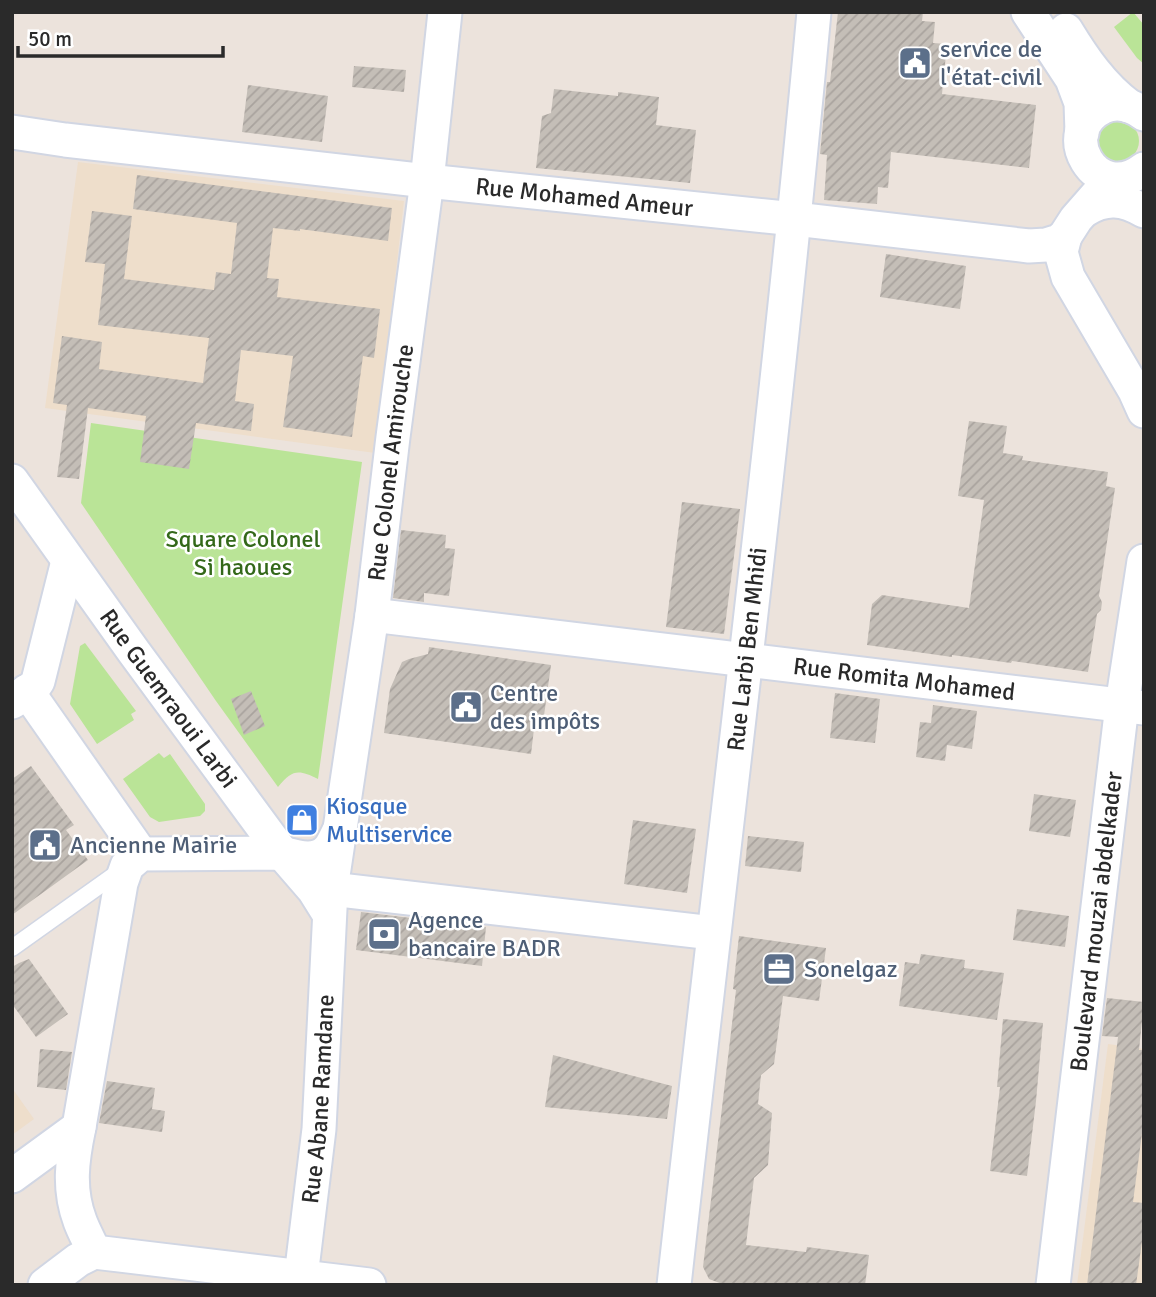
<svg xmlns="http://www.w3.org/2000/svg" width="1156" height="1297" viewBox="0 0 1156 1297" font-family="Signika,sans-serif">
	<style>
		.education { fill: #eedecb }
		.grass { fill: #bae497 }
		.building { fill: url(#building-hatch) }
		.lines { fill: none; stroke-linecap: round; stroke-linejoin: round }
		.service-casing { stroke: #d1d6e3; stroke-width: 19 }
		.minor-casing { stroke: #d1d6e3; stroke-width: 37 }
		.service { stroke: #fff; stroke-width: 16 }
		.minor { stroke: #fff; stroke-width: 33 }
		.labels { text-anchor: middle; stroke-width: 5; stroke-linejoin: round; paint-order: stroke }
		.service-label { font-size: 24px; fill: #4e5e75; stroke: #fff; text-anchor: start }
		.street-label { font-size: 24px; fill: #2a2a2a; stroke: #fff }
		.park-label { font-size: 24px; fill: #336819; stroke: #fff }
		.shop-label { font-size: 24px; fill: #366cbe; stroke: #fff; text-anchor: start }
	</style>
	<defs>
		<pattern id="building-hatch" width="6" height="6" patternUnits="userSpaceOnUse" patternTransform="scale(1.75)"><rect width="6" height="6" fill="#c4beb7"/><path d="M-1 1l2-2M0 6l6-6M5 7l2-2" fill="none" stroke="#a9a39e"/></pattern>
	</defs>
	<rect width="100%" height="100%" fill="#ece3dc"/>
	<!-- education -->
	<g class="education">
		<polygon points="78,162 404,201 375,453 45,408"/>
		<polygon points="1108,1044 1144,1049 1144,1285 1077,1285"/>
		<polygon points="12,1088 34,1119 12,1135"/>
	</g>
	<!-- grass -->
	<g class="grass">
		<polygon points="1133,12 1144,25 1144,64 1137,58 1114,27"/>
		<circle cx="1118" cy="141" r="21"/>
		<path d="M91 423 362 462 318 779C298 769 292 770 278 787L216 701 81 503Z"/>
		<polygon points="85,643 136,711 131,714 134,720 97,744 70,704 80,646"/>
		<polygon points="159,753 164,758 170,754 205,804 205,811 200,816 159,822 150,817 123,779"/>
	</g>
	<!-- building -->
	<g class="building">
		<polygon points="838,12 923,12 922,21 935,22 933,43 947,44 942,94 1036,105 1029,168 891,152 888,188 878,187 877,204 824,200 827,155 820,154 827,82 830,82"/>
		<polygon points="354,66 406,70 404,92 352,87"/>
		<polygon points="248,85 328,96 322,142 242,132"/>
		<polygon points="554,89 618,96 618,92 659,97 656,125 696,130 690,183 536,168 542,116 551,113"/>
		<polygon points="137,175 392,208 388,241 300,229 300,231 273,228 267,278 279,279 277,297 380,309 374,358 363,356 352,437 283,427 293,356 241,350 235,401 254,404 251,431 196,423 189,469 140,462 146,416 88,408 79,479 57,477 67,405 53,403 62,336 102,342 99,369 203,383 209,338 98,325 105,264 85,262 92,211 132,216 124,279 214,290 216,272 231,274 237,223 133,209"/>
		<polygon points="886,254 966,266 960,309 880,297"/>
		<polygon points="969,421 1007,426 1003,453 1023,456 1022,460 1108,472 1106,486 1115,488 1099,596 1102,602 1101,610 1097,614 1088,672 1012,661 1011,663 952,655 952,657 867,645 872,604 882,595 969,608 984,500 958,496"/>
		<polygon points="682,502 740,509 724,634 666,627"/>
		<polygon points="401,530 446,535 445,548 455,549 449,596 424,593 424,602 393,598"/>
		<polygon points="429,647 551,665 542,730 534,729 531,754 384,733 390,689 402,662 409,659 428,654"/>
		<polygon points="251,691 265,726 244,735 231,699"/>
		<polygon points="835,693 880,699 875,743 830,738"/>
		<polygon points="933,705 977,711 972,749 947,745 945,761 916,757 920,722 931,723"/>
		<polygon points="31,766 74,825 66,830 88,860 12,915 12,779"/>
		<polygon points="1034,794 1076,800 1070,837 1029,831"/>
		<polygon points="633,820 696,829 687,893 624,884"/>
		<polygon points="748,836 804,842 801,872 745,866"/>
		<polygon points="1017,909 1069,916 1065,947 1013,940"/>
		<polygon points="361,912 486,927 482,966 356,950"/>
		<polygon points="739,936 826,948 819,1001 783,996 774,1064 761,1075 758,1104 772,1113 768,1165 754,1178 746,1245 806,1252 807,1247 869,1255 865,1285 725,1285 709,1279 703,1267 736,990 733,989"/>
		<polygon points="921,954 965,960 964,968 1004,973 997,1020 899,1006 905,962 919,964"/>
		<polygon points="29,959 68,1014 36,1037 12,1004 12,967 19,963"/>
		<polygon points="1107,998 1144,1002 1139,1050 1144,1050 1144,1118 1133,1202 1144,1203 1144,1227 1136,1285 1087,1285 1118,1037 1102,1036"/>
		<polygon points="1003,1019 1043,1023 1036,1101 1027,1176 990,1171 1000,1087 997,1087"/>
		<polygon points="40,1049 72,1052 66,1090 37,1087"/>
		<polygon points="553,1055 672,1086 667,1119 545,1107"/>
		<polygon points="107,1081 155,1088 152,1109 165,1111 162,1132 99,1123"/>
	</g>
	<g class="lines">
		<defs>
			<polyline id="service" points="12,948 120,871"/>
			<g id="minor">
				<polyline points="1028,12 1072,79 1081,103 1082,133"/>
				<path d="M1066 30C1083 58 1102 86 1129 106"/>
				<path d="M1144 114C1132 105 1117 101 1103 107 1053 131 1096 206 1144 169"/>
				<path id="s1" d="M12 132 65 140 427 181 795 219 1029 246 1046 245 1059 241 1065 236 1076 219 1111 179"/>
				<path d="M1085 210C1106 197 1123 199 1144 211"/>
				<polyline points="1065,236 1061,252 1068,277 1135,391 1144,411"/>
				<path id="s2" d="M12 481 134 652 282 853 314 890 329 914"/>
				<path id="s3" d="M372 615 1144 708"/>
				<polyline points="27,691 141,854"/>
				<polyline points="12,702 34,687 38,681 68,561"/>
				<polyline points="331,889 713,933"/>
				<polyline points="12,1176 79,1127"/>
				<path d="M94 1252C90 1242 84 1232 80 1221 68 1189 72 1160 79 1127L121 883 127 866 141 854 282 853C297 857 316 863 328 850 333 845 336 836 340 829"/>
				<polyline points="94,1252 369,1285"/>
				<polyline points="45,1285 78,1260 94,1252"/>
				<path id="s4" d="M300 1285 319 1129 331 889 372 615 393 437 427 181 445 12"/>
				<path id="s5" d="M674 1285C721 861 775 437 814 12"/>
				<path id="s6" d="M1053 1285 1122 705 1144 561"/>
			</g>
		</defs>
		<!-- service casing -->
		<use href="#service" class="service-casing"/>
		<!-- minor casing -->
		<use href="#minor" class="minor-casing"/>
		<!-- service -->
		<use href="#service" class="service"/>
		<!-- minor -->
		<use href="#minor" class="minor"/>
	</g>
	<!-- icons -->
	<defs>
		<symbol id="civic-square" viewBox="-11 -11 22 22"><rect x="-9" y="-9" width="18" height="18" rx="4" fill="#5c6f8a" stroke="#fff"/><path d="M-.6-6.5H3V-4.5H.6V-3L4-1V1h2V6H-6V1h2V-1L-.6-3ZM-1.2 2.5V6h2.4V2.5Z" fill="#fff"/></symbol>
		<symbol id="shop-square" viewBox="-11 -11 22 22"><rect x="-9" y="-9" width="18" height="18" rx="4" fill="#3f7fe0" stroke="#fff"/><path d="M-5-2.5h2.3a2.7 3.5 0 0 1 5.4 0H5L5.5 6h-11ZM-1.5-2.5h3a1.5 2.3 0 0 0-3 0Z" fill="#fff"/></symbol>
		<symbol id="bank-square" viewBox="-11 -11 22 22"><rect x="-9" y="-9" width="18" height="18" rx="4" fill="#5c6f8a" stroke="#fff"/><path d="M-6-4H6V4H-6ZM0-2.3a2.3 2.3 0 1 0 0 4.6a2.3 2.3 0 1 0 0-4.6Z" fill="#fff"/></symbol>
		<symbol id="office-square" viewBox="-11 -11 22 22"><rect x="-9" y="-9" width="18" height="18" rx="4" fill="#5c6f8a" stroke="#fff"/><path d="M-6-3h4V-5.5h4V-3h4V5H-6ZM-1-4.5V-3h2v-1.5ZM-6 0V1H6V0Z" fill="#fff"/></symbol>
	</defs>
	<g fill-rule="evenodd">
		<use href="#civic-square" x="896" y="44" width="38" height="38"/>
		<use href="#civic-square" x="447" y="688" width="38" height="38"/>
		<use href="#shop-square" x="283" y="801" width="38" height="38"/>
		<use href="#civic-square" x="26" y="826" width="38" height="38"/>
		<use href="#bank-square" x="365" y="915" width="38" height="38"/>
		<use href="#office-square" x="760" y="950" width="38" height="38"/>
	</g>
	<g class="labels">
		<!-- service labels -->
		<g class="service-label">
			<text x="940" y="57">service de<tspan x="940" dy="28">l'état-civil</tspan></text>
			<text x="490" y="701">Centre<tspan x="490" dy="28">des impôts</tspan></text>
			<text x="70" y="853">Ancienne Mairie</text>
			<text x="408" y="928">Agence<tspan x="408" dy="28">bancaire BADR</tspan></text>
			<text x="804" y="977">Sonelgaz</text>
		</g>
		<!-- street labels -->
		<g class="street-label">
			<text dy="8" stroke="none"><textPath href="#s1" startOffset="576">Rue Mohamed Ameur</textPath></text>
			<text dy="8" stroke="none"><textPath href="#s4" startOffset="828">Rue Colonel Amirouche</textPath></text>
			<text dy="8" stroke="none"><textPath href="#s5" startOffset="640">Rue Larbi Ben Mhidi</textPath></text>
			<text dy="8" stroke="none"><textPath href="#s3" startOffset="536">Rue Romita Mohamed</textPath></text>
			<text dy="8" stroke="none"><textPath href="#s2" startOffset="268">Rue Guemraoui Larbi</textPath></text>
			<text dy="8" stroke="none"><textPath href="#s6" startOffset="366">Boulevard mouzai abdelkader</textPath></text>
			<text dy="8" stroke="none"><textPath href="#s4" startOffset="187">Rue Abane Ramdane</textPath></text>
		</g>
		<!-- park labels -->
		<g class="park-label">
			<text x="243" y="547">Square Colonel<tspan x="243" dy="28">Si haoues</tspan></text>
		</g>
		<!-- shop labels -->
		<g class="shop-label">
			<text x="326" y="814">Kiosque<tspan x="326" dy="28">Multiservice</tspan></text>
		</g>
	</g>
	<!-- border -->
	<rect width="1156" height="1297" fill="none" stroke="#2a2a2a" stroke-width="28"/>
	<!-- scale -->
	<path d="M18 46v10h205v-10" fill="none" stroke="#2a2a2a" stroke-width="3.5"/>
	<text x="28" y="46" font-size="21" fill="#2a2a2a" stroke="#ffffff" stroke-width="5" paint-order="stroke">50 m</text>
</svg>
